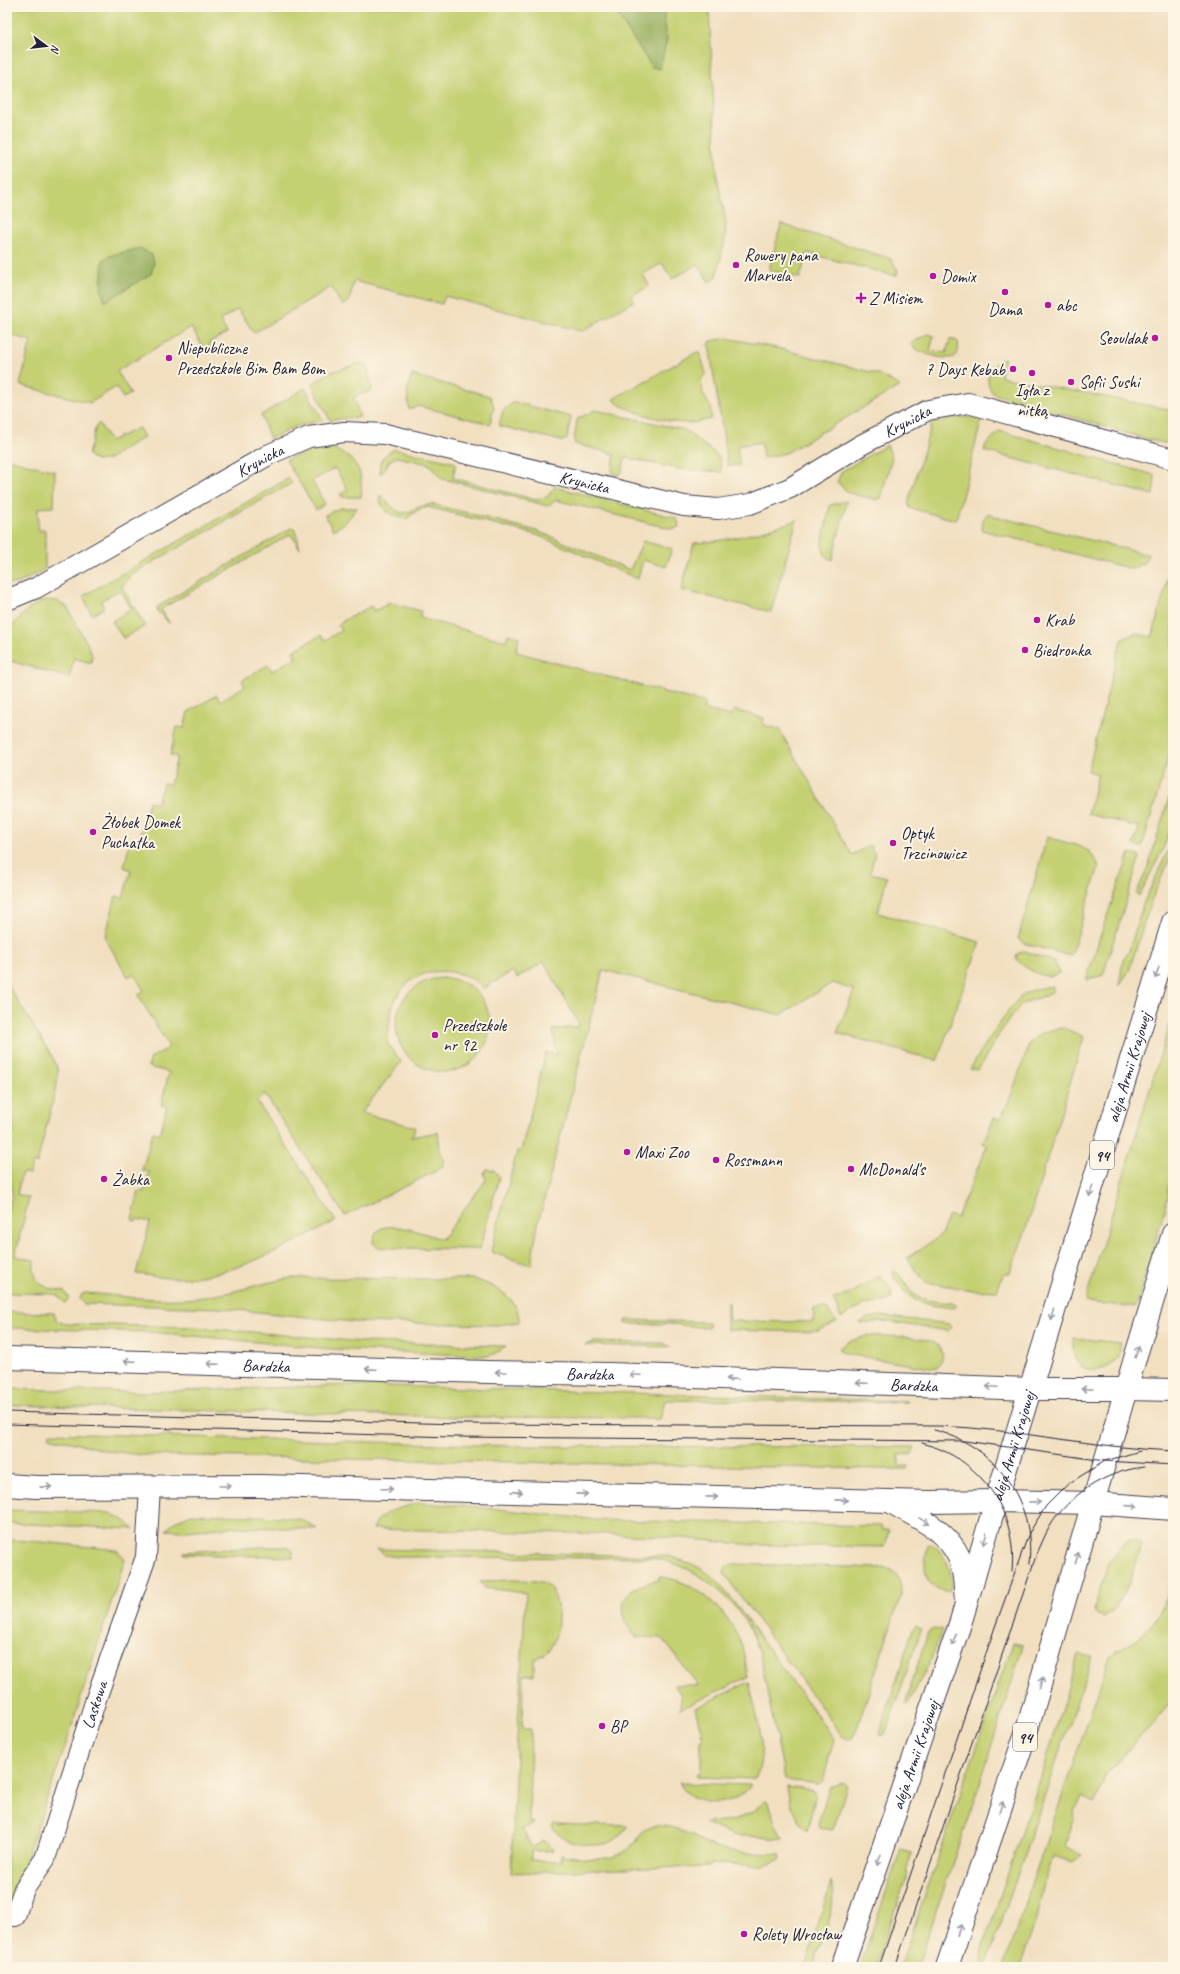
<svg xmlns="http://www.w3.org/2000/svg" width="1180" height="1974" viewBox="0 0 1180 1974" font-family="Caveat,sans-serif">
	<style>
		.green { fill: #c4d072; stroke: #737956 }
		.forest { fill: #9bb264; stroke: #5e6a50 }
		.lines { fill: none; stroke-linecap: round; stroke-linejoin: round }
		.minor-casing { stroke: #413e4f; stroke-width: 22 }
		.tertiary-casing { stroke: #413e4f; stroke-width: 24 }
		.secondary-casing { stroke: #413e4f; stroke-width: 24 }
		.primary-casing { stroke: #413e4f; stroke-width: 24 }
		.minor { stroke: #fff; stroke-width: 20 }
		.tertiary { stroke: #fff; stroke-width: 22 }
		.secondary { stroke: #fff; stroke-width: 22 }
		.primary { stroke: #fff; stroke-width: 22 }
		.tram { stroke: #22223b; stroke-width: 1 }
		.oneway { stroke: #9c9ca7 }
		.poi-dot { fill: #b5179e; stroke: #fcf5e5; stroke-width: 1.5 }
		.labels { text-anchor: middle; stroke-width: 4; stroke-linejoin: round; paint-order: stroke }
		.shield { fill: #fcf5e5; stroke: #63616e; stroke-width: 1 }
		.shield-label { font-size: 16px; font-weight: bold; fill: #22223b }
		.poi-label { font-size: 17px; fill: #22223b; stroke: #fcf5e5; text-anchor: start }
		.street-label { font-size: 17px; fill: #22223b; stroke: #fcf5e5 }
	</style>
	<rect width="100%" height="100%" fill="#fcf5e5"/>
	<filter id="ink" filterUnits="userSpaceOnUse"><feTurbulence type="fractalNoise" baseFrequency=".025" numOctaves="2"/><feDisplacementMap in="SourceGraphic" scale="8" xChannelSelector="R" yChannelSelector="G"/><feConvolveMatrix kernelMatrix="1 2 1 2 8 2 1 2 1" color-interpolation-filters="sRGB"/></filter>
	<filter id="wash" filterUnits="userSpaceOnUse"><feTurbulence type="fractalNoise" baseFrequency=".012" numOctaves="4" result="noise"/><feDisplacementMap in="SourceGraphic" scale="16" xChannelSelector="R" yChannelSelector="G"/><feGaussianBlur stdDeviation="0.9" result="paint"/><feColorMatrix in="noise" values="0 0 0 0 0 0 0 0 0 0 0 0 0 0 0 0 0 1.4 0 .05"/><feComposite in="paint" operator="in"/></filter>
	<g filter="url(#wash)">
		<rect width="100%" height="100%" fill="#f1dfc0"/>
		<!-- green -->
		<g class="green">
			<polygon points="7,7 709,7 717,176 726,222 725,240 716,278 709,282 698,264 672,279 662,263 643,274 649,286 632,296 634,301 582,331 445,296 442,304 354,281 349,302 342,305 331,287 254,333 238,309 220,320 227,333 209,343 212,347 205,351 191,327 117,371 131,394 123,398 116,387 90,403 20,385 31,341 7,334"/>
			<polygon points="781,224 891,259 898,271 896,276 807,253 800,278 769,270"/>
			<path d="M928 334 934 336 930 350 946 353 950 340H955L958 342C959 347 959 354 954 357 944 361 916 352 910 344Z"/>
			<polygon points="727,338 781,349 878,374 900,386 786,453 763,458 761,442 737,446 740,465 728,466 709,345 711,341"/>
			<path d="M697 352H700L706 374 701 379 703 394 711 407V419C703 421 695 423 686 423 674 424 619 410 613 399Z"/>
			<path d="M1005 358 1001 377 1173 410V441L1164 443 1150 440 994 394C982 381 989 364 1005 358Z"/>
			<polygon points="361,363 367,366 372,390 354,397 360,417 330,420 312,384 331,372"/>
			<polygon points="412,375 490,396 494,407 490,424 418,406 409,410 407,390"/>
			<polygon points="305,388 323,420 297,426 270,439 261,415"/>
			<polygon points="514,402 571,417 567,439 562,441 499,426 503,410"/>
			<polygon points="595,410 685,430 719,457 722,472 679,469 627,458 625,458 622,472 619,475 614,474 612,470 615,454 575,444 574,441 577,419"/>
			<polygon points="956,417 982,418 956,520 910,508 908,503 932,423"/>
			<polygon points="99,423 110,441 139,428 144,437 107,460 97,461 88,455 96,426"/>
			<polygon points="1000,431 1154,475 1155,479 1153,495 984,451 986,444"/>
			<polygon points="887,445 892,457 881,498 877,500 849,493 837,482 842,471"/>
			<path d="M328 446C354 459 364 465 361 497H342L340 494 348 490 335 468 312 481 325 504 316 510 286 460 309 450Z"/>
			<path d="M394 449 456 463 453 478 536 500 547 497 555 487 676 518 678 521 679 527 672 529 556 500 548 506 440 478 429 464 397 457 390 460 383 472 380 473C377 461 385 454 394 449Z"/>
			<polygon points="7,459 55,471 54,507 38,508 38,530 45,530 45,569 19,583 7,584"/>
			<polygon points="289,478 292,483 130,575 122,587 145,626 123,638 112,621 132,609 120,590 101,601 104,608 92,615 83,596"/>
			<path d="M379 496H382C408 526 402 508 432 504L537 531 630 570 643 541 672 549 666 567 643 560 638 579 537 535 428 507 418 510 406 519C392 516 382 512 379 496Z"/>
			<polygon points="847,501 832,560 825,556 822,545 830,505"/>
			<polygon points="340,508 357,508 345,523 333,530 325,515"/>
			<polygon points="987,514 1149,555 1145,562 1132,569 982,530 983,520"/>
			<path d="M797 520 771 612 681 590 694 543C730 541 762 532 797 520Z"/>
			<polygon points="293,527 297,536 300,549 291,534 161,609 170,624 158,612 157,607"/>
			<polygon points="1173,560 1173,742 1142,847 1133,845 1139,827 1088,814 1098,774 1088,771 1121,640 1135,633 1152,637"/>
			<path d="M44 600 57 601 67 607 89 647 92 656 91 663 74 658 69 678 7 660V632C18 620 29 606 44 600Z"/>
			<path d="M390 603 421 611 420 618 506 641 508 634 519 637 516 652 705 703 703 709 731 716 733 710 764 718 763 725 779 729 852 855 870 845 875 854 870 873 887 877 878 913 980 942 937 1061 837 1033 854 990 832 983 781 1015 603 970 538 1224 531 1265 493 1253 491 1251 517 1151H521L546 1052 556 1054 557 1056 553 1030 580 1026 544 962 517 978 513 971 484 988C462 966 418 964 399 993 389 1008 389 1028 388 1044L401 1062 361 1113 415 1127 413 1135 411 1137 438 1132 440 1150 445 1161 444 1165 434 1172 345 1216 264 1093 257 1102 336 1221C285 1246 231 1280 172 1278 160 1278 148 1275 136 1274L150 1222 137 1219 136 1221 132 1220 139 1191 144 1192 149 1172 142 1170 153 1132 160 1134 167 1106 161 1105 169 1072 148 1067 151 1058 169 1047 138 995 144 991 134 974 128 977 105 938 116 896 123 898 131 870 124 867 131 838 139 840 149 801 157 803 163 783 170 784 177 757 170 755 177 727 184 728 188 712 217 695 220 701 245 686 242 680 268 665 272 671 296 657 293 651 321 635 325 640 341 631 338 625 341 622 371 606 374 611Z"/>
			<polygon points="1173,784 1173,819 1164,847 1139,896 1136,894 1148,867"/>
			<polygon points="1047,837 1079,846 1090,852 1099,866 1071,956 1026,944 1018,939"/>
			<polygon points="1173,840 1173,852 1151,901 1129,971 1119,986 1123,960 1129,951 1144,902"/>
			<polygon points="1130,853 1140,856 1103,975 1086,980 1107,916"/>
			<path d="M1025 951 1054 962 1060 972C1048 983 1024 969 1016 958L1017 954Z"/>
			<circle cx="443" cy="1025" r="47"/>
			<path d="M7 984 53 1058 58 1070 57 1084 37 1164 33 1162 29 1174 22 1173 17 1194 29 1198 15 1256 34 1260C32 1283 43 1289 64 1291L69 1298 65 1303 57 1295 52 1294 7 1293V1215L12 1195 7 1135 14 1134 7 1074Z"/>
			<path d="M1053 986V991C1044 999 1030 998 1022 1005 1003 1023 991 1049 978 1070L970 1069C982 1051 1009 1003 1026 993 1034 989 1044 987 1053 986Z"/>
			<polygon points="1173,1013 1173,1171 1167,1192 1169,1192 1168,1197 1136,1307 1085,1302"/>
			<path d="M1064 1028 1084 1037 1025 1232 1010 1273H1006L1003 1275 997 1291 972 1290 925 1282 907 1258 941 1235 949 1215 957 1218 987 1146 983 1143 994 1118 1000 1119 1011 1096 1029 1044C1037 1033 1050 1029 1064 1028Z"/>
			<path d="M487 1169 494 1170 499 1177 480 1249 387 1248 378 1247 373 1243C373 1211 426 1235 442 1239L486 1180 484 1174Z"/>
			<path d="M893 1271C902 1272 906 1289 914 1294 924 1302 942 1302 954 1303L957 1306 953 1308C930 1305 914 1306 900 1285 897 1281 892 1277 893 1271Z"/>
			<path d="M880 1275C885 1282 895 1291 891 1299L884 1302 863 1305 841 1318 833 1299 850 1294Z"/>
			<path d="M292 1278 473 1279C493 1285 520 1297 519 1322L497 1325 354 1322 219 1308 84 1304 80 1299 82 1294 86 1293C122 1296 160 1302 196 1298 229 1295 259 1283 292 1278Z"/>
			<polygon points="727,1303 729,1303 729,1321 813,1322 814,1308 826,1308 836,1322 818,1331 810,1332 727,1330"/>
			<polygon points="7,1312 54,1313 57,1321 67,1324 196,1327 363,1342 506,1346 494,1354 487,1356 331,1349 150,1332 7,1328"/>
			<polygon points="881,1316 949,1324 951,1327 948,1331 883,1321 861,1324 859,1323 868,1318"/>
			<polygon points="626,1320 709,1322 709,1328 672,1324 626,1324"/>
			<path d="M867 1336C879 1335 925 1337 935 1343 938 1345 940 1349 942 1353 944 1358 941 1363 937 1367L930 1368 852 1355 839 1351V1348L850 1341Z"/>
			<path d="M1074 1338 1121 1343C1120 1347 1119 1354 1117 1358 1108 1374 1080 1375 1074 1356 1072 1350 1073 1344 1074 1338Z"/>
			<polygon points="593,1342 662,1343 671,1347 585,1345"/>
			<polygon points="355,1385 907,1401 908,1402 665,1400 660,1420 650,1418 450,1417 7,1405 7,1389 144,1392"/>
			<polygon points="50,1433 514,1446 915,1447 912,1454 899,1455 899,1466 909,1466 907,1469 878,1469 140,1455 109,1451 49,1437"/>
			<path d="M420 1503 478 1507 598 1520 881 1526 882 1530H889L885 1547 751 1545 673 1537 611 1534 373 1529C378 1511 404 1507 420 1503Z"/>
			<polygon points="7,1510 109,1513 126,1521 134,1529 7,1523"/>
			<polygon points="191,1514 288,1517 303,1520 317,1529 234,1527 185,1531 166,1530 174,1522"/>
			<path d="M7 1540C44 1541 80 1546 117 1550L125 1559 66 1744 7 1913Z"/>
			<path d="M1129 1540 1139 1541 1141 1547C1138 1562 1121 1610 1105 1616 1102 1617 1100 1615 1096 1614L1094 1609 1108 1563 1126 1541Z"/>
			<path d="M930 1544C945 1550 956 1576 949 1591 921 1590 923 1565 928 1545Z"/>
			<polygon points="260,1547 287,1547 293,1551 293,1557 184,1554 184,1552"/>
			<path d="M376 1549 668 1556C696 1565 705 1567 725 1590L834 1739 823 1781 818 1784 785 1780 759 1650C742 1603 703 1567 653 1558L398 1557 384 1555Z"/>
			<path d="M734 1564 886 1568C898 1571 902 1584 901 1595L856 1731 851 1740 842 1736 725 1575 724 1571 726 1566Z"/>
			<path d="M1173 1576V1700L1106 1775 1095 1802 1083 1796 1074 1811 1073 1818 1074 1820 1064 1846 1082 1854 1074 1862 1053 1856 1044 1883 1036 1920 1020 1967H1003L1110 1656C1119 1648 1130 1645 1139 1638 1159 1622 1167 1599 1173 1576Z"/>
			<path d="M659 1577C693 1579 725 1608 739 1638 744 1650 746 1665 748 1677L680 1709 681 1695 674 1685H698L662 1638 636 1637C610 1607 622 1587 659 1580Z"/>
			<path d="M480 1581C493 1581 534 1578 544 1583 562 1592 561 1632 551 1647 547 1654 541 1656 534 1660V1675H523L522 1729H531L529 1822 534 1823 522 1830 532 1847 544 1841 552 1848 553 1851H531V1860L561 1861V1854C585 1860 617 1864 635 1843 640 1837 644 1827 651 1826 678 1822 695 1841 719 1848 739 1854 760 1853 780 1854L781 1860 763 1865 711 1864 710 1866 511 1873 516 1754 526 1593 485 1588Z"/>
			<polygon points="916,1626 920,1628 921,1630 885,1734 880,1736 879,1734 913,1629"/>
			<polygon points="934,1629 942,1630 932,1658 908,1704 905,1704 928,1632"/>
			<polygon points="1013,1643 1023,1645 983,1774 917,1967 900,1967"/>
			<polygon points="1078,1654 1092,1657 986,1967 983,1967 981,1952 1045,1765"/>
			<path d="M749 1682C755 1712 770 1750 755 1779L697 1777 698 1773 701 1772V1740L703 1739 695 1708Z"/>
			<polygon points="842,1782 847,1786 833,1830 820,1828 818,1824 829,1788"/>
			<path d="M679 1783 751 1785C734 1809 694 1809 679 1783Z"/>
			<path d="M787 1787 814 1791 816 1794 807 1831C794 1819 790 1804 787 1787Z"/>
			<path d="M765 1801 769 1803 775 1823 783 1839 733 1835 706 1824 708 1822C732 1824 748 1817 765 1801Z"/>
			<path d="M554 1823 556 1824 627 1826 626 1830C620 1836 614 1842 605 1844 588 1847 559 1844 552 1825Z"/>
			<polygon points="901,1849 912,1852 906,1872 908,1873 875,1967 860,1967"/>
			<path d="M831 1882C838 1911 822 1940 813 1967H805Z"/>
		</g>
		<!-- forest -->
		<g class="forest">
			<polygon points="612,7 663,7 667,39 660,69 652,67"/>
			<polygon points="140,248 152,255 154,263 151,274 105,302 101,289 103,260 109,256"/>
		</g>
	</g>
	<g filter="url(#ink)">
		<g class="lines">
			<defs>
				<g id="minor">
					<path id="s1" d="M7 600 36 588 270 454 309 437 344 432 385 434 684 506 718 509 750 504 790 488 861 445 928 410 968 403 1173 459"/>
					<path id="s2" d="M15 1916 24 1889 45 1859 97 1696 146 1557 150 1487"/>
				</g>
				<g id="tertiary">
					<polyline points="1126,1389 1173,1390"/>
					<polyline points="1093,1503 1173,1509"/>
				</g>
				<g id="secondary">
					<path id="s3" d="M7 1358 487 1372 610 1374 1031 1389H1126"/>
					<polyline points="7,1485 36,1487 260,1486 930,1502 996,1501 1093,1503"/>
					<path d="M891 1502C916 1517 946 1529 959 1557 965 1571 965 1588 966 1603"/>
				</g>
				<g id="primary">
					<path id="s4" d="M842 1967 961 1621 996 1501 1173 922"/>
					<polyline points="947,1967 1026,1733 1136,1355 1173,1234"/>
				</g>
			</defs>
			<!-- minor casing -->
			<use href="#minor" class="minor-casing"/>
			<!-- tertiary casing -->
			<use href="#tertiary" class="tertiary-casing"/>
			<!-- secondary casing -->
			<use href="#secondary" class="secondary-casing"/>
			<!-- primary casing -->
			<use href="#primary" class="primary-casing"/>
			<!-- minor -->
			<use href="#minor" class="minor"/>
			<!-- tertiary -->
			<use href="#tertiary" class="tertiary"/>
			<!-- secondary -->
			<use href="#secondary" class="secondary"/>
			<!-- primary -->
			<use href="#primary" class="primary"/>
			<!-- tram -->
			<g class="tram">
				<path d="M7 1412 459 1424 940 1426C1018 1429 1095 1448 1173 1451"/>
				<polyline points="7,1424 452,1437 965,1441 1105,1461 1173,1465"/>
				<path d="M934 1430C995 1445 1036 1501 1029 1564"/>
				<path d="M922 1443C980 1458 1018 1511 1012 1571"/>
				<polyline points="879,1967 995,1627 1029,1533 1046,1506 1068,1484 1105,1461 1140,1451"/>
				<path d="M895 1967 1036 1556C1040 1547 1044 1537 1049 1528 1068 1495 1106 1471 1144 1467"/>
			</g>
		</g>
		<!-- one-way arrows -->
		<defs><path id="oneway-shaft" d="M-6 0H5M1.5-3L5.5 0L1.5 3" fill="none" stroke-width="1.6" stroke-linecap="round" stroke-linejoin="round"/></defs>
		<g class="oneway">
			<use href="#oneway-shaft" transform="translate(1157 973) rotate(108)"/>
			<use href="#oneway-shaft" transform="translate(1091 1191) rotate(107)"/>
			<use href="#oneway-shaft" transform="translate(1053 1315) rotate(106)"/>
			<use href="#oneway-shaft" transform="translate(1137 1352) rotate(-71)"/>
			<use href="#oneway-shaft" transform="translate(130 1361) rotate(-178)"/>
			<use href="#oneway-shaft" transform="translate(213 1364) rotate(-178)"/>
			<use href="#oneway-shaft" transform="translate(371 1369) rotate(-178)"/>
			<use href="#oneway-shaft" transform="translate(501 1372) rotate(-180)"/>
			<use href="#oneway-shaft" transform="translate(635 1375) rotate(-177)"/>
			<use href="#oneway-shaft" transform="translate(732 1379) rotate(-178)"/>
			<use href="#oneway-shaft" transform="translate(862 1383) rotate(-178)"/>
			<use href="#oneway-shaft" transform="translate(992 1387) rotate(-177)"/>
			<use href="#oneway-shaft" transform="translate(1087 1389) rotate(-180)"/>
			<use href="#oneway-shaft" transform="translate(225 1486)"/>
			<use href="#oneway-shaft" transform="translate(46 1487) rotate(-1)"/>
			<use href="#oneway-shaft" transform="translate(387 1489) rotate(2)"/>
			<use href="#oneway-shaft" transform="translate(517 1492) rotate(1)"/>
			<use href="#oneway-shaft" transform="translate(582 1494) rotate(1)"/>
			<use href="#oneway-shaft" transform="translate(712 1497) rotate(1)"/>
			<use href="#oneway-shaft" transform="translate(842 1500) rotate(1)"/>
			<use href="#oneway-shaft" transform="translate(1035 1502) rotate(1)"/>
			<use href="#oneway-shaft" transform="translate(1132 1506) rotate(4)"/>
			<use href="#oneway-shaft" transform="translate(924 1521) rotate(32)"/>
			<use href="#oneway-shaft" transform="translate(985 1539) rotate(106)"/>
			<use href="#oneway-shaft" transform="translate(1077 1558) rotate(-74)"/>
			<use href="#oneway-shaft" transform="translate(954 1640) rotate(109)"/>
			<use href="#oneway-shaft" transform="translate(1041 1683) rotate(-74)"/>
			<use href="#oneway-shaft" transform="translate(1001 1807) rotate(-71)"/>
			<use href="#oneway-shaft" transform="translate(879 1860) rotate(109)"/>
			<use href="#oneway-shaft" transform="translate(959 1930) rotate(-71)"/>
		</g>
	</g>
	<!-- markers -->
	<g class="poi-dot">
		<circle cx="736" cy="265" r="4"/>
		<circle cx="933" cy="276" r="4"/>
		<circle cx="1005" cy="292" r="4"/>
		<path d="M859 292h4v4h4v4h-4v4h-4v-4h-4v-4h4z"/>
		<circle cx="1048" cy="305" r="4"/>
		<circle cx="1155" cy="338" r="4"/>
		<circle cx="169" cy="358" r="4"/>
		<circle cx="1013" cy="369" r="4"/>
		<circle cx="1032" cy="373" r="4"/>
		<circle cx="1071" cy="382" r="4"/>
		<circle cx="1037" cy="620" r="4"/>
		<circle cx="1025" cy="650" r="4"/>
		<circle cx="93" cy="832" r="4"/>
		<circle cx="893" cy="843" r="4"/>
		<circle cx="435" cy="1035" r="4"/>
		<circle cx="627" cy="1152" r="4"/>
		<circle cx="716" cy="1160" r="4"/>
		<circle cx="851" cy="1169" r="4"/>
		<circle cx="104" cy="1179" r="4"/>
		<circle cx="602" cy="1726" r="4"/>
		<circle cx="744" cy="1934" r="4"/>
	</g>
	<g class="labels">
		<!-- shield labels -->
		<g class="shield">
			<rect x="1090" y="1141" width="24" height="28" rx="3"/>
			<rect x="1013" y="1723" width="24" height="28" rx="3"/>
		</g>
		<g class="shield-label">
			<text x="1102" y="1161">94</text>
			<text x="1025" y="1743">94</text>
		</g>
		<!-- poi labels -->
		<g class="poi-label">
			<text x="744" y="261">Rowery pana<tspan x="744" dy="20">Marvela</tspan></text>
			<text x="941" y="282">Domix</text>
			<text x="869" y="304">Z Misiem</text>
			<text x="1056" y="311">abc</text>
			<text x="1005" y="315" text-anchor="middle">Dama</text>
			<text x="1147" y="344" text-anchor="end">Seouldak</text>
			<text x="177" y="354">Niepubliczne<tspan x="177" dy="20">Przedszkole Bim Bam Bom</tspan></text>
			<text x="1005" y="375" text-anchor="end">7 Days Kebab</text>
			<text x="1079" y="388">Sofii Sushi</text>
			<text x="1032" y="396" text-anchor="middle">Igła z<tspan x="1032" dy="20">nitką</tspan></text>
			<text x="1045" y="626">Krab</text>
			<text x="1033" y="656">Biedronka</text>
			<text x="101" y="828">Żłobek Domek<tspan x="101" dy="20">Puchatka</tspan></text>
			<text x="901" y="839">Optyk<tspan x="901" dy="20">Trzcinowicz</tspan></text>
			<text x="443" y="1031">Przedszkole<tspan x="443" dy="20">nr 92</tspan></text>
			<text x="635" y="1158">Maxi Zoo</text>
			<text x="724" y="1166">Rossmann</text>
			<text x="859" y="1175">McDonald's</text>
			<text x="112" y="1185">Żabka</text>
			<text x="610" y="1732">BP</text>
			<text x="752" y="1940">Rolety Wrocław</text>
		</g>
		<!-- street labels -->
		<g class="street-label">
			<text dy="6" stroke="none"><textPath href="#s1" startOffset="972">Krynicka</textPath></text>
			<text dy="6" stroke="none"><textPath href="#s1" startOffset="289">Krynicka</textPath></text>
			<text dy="6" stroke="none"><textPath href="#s1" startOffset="625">Krynicka</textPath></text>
			<text dy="6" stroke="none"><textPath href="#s4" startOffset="944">aleja Armii Krajowej</textPath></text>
			<text dy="6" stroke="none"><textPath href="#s3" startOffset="259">Bardzka</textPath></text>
			<text dy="6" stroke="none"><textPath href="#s3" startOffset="583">Bardzka</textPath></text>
			<text dy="6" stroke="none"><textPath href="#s3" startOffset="907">Bardzka</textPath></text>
			<text dy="6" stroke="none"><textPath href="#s4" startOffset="548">aleja Armii Krajowej</textPath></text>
			<text dy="6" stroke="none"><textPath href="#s2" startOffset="227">Laskowa</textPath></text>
			<text dy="6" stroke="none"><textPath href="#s4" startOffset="224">aleja Armii Krajowej</textPath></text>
		</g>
	</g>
	<!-- margin -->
	<rect width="1180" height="1974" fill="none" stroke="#fcf5e5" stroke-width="24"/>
	<!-- north arrow -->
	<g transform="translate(46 46) rotate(105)" stroke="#fcf5e5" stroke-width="3" paint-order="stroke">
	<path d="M0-3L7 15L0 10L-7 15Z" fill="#22223b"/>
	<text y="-6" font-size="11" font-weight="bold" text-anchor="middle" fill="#22223b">N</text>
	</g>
</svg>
